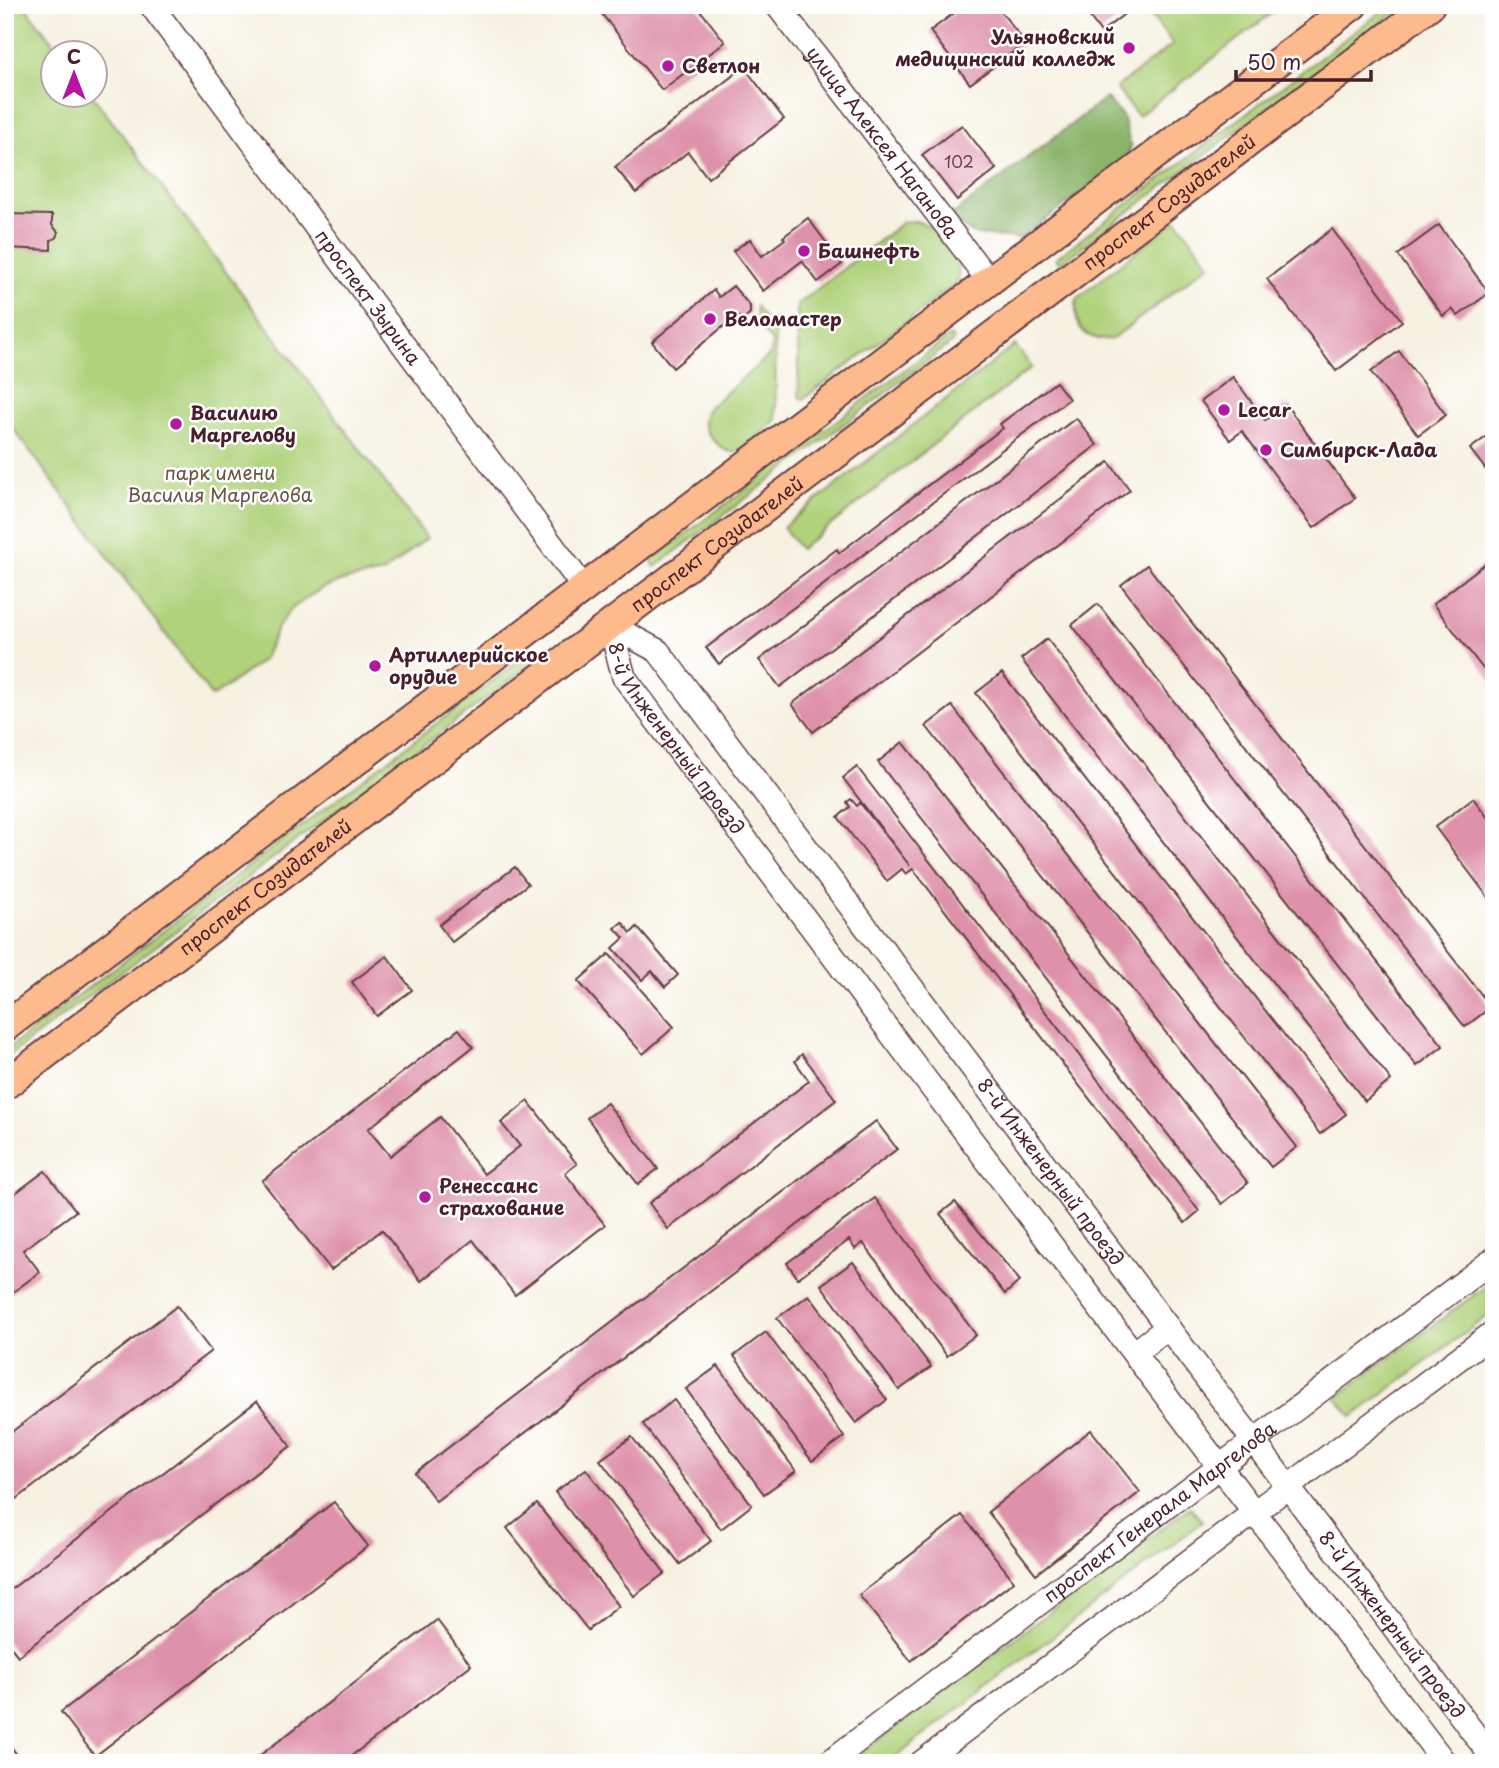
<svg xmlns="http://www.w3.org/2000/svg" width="1499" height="1768" viewBox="0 0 1499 1768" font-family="'Playpen Sans',sans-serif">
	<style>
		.green { fill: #afd27a; stroke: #7c7852; stroke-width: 2 }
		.forest { fill: #8bb46a; stroke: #6a6a4a; stroke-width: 2 }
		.building { fill: #de91aa }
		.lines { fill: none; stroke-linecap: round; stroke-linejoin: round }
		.minor-casing { stroke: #643e46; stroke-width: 26 }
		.major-casing { stroke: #643e46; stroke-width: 32 }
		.minor { stroke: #fff; stroke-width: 23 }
		.major { stroke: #fcba8d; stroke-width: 28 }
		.poi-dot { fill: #b5179e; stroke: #fff; stroke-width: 2.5 }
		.labels { text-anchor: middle; stroke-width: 5; stroke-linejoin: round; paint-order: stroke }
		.number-label { font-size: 16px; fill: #6f3c4b }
		.poi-label { font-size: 19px; font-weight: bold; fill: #4a1f2b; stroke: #fff; text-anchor: start }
		.street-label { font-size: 19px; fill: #4a1f2b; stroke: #fff }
		.park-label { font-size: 19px; fill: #685543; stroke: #fff }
	</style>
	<rect width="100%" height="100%" fill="#fff"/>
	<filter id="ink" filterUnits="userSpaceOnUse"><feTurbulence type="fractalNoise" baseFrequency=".0143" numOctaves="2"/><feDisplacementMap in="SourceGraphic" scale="14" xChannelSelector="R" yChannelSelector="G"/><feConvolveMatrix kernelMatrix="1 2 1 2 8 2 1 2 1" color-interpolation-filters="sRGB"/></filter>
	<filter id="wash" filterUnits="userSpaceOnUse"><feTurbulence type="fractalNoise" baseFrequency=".00686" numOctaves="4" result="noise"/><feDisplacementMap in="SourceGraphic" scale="28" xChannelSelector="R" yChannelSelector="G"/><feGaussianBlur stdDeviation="1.57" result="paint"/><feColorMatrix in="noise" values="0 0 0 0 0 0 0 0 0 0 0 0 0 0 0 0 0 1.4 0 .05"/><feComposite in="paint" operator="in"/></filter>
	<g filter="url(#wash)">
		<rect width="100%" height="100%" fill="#f6f1e1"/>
		<!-- green -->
		<g class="green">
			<polygon points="5,5 24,5 60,52 52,52 52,94 92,95 427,538 383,573 345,580 323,588 307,598 290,610 278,627 263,660 212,697 5,417"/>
			<polygon points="1143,5 1282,5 1138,116 1116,88 1173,44"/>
			<polygon points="1390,5 1404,5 1062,262 1058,262 1056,258"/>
			<path d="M1176 219 1210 264 1112 339C1085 342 1072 326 1077 299Z"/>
			<path d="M914 221C938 224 959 254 959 278L954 286 803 399 799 397 797 305 903 222Z"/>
			<path d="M756 307 775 334 776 420C767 428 747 449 736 452 725 455 706 435 704 424 703 418 706 413 708 408L771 354 772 342 756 322Z"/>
			<polygon points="950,336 954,340 951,343 655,567 651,560"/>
			<polygon points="1015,345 1032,367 800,549 783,527"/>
			<polygon points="536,650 540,653 536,661 5,1059 5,1051 532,651"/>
			<polygon points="1494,1280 1494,1311 1352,1417 1336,1398"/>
			<polygon points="1190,1507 1203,1521 888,1763 848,1763"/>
		</g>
		<!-- forest -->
		<polygon class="forest" points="1106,98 1123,117 1131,147 1123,163 1020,238 976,235 948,218"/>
		<g id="blocks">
			<!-- building -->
			<g class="building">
				<polygon points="611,5 696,5 725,42 662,90 601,13"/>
				<polygon points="965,5 996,5 1025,43 970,84 930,31"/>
				<polygon points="1081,5 1136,5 1101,32"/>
				<polygon points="744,67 784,119 708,178 688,152 636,193 615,167"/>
				<polygon points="962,125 996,169 957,200 922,155"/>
				<polygon points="5,214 52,215 52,225 58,232 56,238 51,240 51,250 5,248"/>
				<polygon points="808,218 842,264 818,282 802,261 763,291 733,251 750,239 762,256 785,239 783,237"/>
				<polygon points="1439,225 1489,293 1458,316 1452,309 1443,316 1398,255"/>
				<polygon points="1332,229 1402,321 1336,371 1267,279"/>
				<polygon points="733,286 750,306 750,313 744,319 736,316 673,368 652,342 714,290 719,297"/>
				<polygon points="1399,351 1446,415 1418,435 1371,372"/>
				<polygon points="1233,377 1265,420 1286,405 1355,498 1314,528 1242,431 1230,440 1201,401"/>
				<polygon points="1056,382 1069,399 719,664 706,648 837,549 839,553 1003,428 1000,424"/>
				<polygon points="1076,418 1097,445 780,687 759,660"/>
				<polygon points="1494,431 1494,472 1490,475 1470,449"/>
				<polygon points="1109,462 1130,490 813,732 792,704"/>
				<polygon points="1491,559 1494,563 1494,683 1433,604"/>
				<polygon points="1147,565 1491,1007 1465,1027 1121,585"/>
				<polygon points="1098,604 1443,1046 1417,1066 1072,625"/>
				<polygon points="1047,639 1391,1080 1365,1101 1021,659"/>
				<polygon points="1002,673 1346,1114 1320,1134 976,693"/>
				<polygon points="952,706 1297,1147 1271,1167 926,726"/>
				<polygon points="903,742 1248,1183 1222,1204 878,762"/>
				<polygon points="857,767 1199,1211 1185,1223 913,869 906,874 902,869 887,881 838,817 850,807 847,802 851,799 857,806 860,803 910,866 843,778"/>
				<polygon points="1473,798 1494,826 1494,905 1435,827"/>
				<polygon points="515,867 528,884 452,942 439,925"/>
				<polygon points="622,922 631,933 637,927 678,975 665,987 652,971 642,980 613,948 624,938 615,928"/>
				<polygon points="609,954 674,1027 643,1054 578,981"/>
				<polygon points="387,956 412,990 377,1016 352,982"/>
				<polygon points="459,1029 473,1047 368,1129 390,1156 440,1117 484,1174 520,1146 501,1123 528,1101 577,1164 565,1173 605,1225 515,1295 473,1240 421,1281 382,1230 331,1270 262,1181"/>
				<polygon points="802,1054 836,1100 668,1229 649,1203 809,1081 795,1061"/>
				<polygon points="607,1103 658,1169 638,1184 587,1118"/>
				<polygon points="876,1121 897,1149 436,1501 415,1473"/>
				<polygon points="45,1171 76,1211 23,1250 40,1272 5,1298 5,1201"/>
				<polygon points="875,1198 976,1335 947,1356 863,1243 855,1249 849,1240 798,1278 787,1263"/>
				<polygon points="955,1202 1020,1281 1005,1294 940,1214"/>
				<polygon points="853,1262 931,1367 899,1390 821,1285"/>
				<polygon points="809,1295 887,1400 856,1423 777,1318"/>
				<polygon points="177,1306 211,1351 5,1508 5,1437"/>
				<polygon points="766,1332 844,1437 812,1461 734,1356"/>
				<polygon points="718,1366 796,1471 764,1494 686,1389"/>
				<polygon points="674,1400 752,1505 721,1529 643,1424"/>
				<polygon points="257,1401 291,1446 18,1656 5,1640 5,1594"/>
				<polygon points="1091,1430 1140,1492 1036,1574 988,1512"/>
				<polygon points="632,1437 711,1541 680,1564 600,1460"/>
				<polygon points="586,1469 665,1573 634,1596 555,1492"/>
				<polygon points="334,1502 368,1546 95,1756 61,1712"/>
				<polygon points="537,1504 619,1606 588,1630 507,1528"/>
				<polygon points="962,1515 1014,1581 911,1661 859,1595"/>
				<polygon points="437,1620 471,1665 342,1763 250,1763"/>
				<polygon points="12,1748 23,1763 5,1763 5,1753"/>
			</g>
		</g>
	</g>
	<g filter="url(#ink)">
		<use href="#blocks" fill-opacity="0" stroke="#643e46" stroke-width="2"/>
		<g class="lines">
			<defs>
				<g id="minor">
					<path id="s1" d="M151 5 584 588"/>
					<path id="s2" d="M777 5 989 281"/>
					<path id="s3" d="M610 625 658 651 1494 1760"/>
					<path id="s4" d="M610 625 624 677 919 1071 1445 1763"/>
					<polyline points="1134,1353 1168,1327"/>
					<path id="s5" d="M828 1763 1494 1259"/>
					<polyline points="921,1763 1494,1332"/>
				</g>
				<g id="major">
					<polyline points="5,1027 1353,5"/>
					<path id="s6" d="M5 1085 610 625 1430 5"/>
				</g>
			</defs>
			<!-- minor casing -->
			<use href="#minor" class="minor-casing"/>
			<!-- major casing -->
			<use href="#major" class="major-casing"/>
			<!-- minor -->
			<use href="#minor" class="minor"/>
			<!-- major -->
			<use href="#major" class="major"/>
		</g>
	</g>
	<!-- markers -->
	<g class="poi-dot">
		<circle cx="1129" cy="48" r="7"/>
		<circle cx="668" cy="66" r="7"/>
		<circle cx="804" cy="251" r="7"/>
		<circle cx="710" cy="319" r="7"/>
		<circle cx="1224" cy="410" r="7"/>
		<circle cx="176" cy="424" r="7"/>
		<circle cx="1266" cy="450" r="7"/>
		<circle cx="375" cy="666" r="7"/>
		<circle cx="425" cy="1197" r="7"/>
	</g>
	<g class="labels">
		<!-- number labels -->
		<g class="number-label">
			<text x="959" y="168">102</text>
		</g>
		<!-- poi labels -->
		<g class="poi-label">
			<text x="1115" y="44" text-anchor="end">Ульяновский<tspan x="1115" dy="22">медицинский колледж</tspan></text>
			<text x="682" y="73">Светлон</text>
			<text x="818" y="258">Башнефть</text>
			<text x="724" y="326">Веломастер</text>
			<text x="1238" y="417">Lecar</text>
			<text x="190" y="420">Василию<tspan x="190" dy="22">Маргелову</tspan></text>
			<text x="1280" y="457">Симбирск-Лада</text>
			<text x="389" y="662">Артиллерийское<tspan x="389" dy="22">орудие</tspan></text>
			<text x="439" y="1193">Ренессанс<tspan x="439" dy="22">страхование</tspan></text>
		</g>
		<!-- street labels -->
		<g class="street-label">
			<text dy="7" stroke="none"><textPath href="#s2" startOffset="173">улица Алексея Наганова</textPath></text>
			<text dy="7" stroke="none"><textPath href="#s6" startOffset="1461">проспект Созидателей</textPath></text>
			<text dy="7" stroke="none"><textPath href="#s1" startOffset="364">проспект Зырина</textPath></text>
			<text dy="7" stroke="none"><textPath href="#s6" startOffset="894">проспект Созидателей</textPath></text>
			<text dy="7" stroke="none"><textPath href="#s4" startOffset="133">8-й Инженерный проезд</textPath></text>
			<text dy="7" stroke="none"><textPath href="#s6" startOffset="327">проспект Созидателей</textPath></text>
			<text dy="7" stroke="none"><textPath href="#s3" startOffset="707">8-й Инженерный проезд</textPath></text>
			<text dy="7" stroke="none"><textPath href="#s5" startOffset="416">проспект Генерала Маргелова</textPath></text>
			<text dy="7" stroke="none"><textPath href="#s3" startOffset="1274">8-й Инженерный проезд</textPath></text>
		</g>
		<!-- park labels -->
		<g class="park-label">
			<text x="220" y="480">парк имени<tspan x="220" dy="22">Василия Маргелова</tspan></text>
		</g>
	</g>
	<!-- margin -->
	<rect width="1499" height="1768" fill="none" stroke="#fff" stroke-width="28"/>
	<!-- north arrow -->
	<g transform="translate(74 74)"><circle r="33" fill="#ffffff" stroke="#b7a5aa" stroke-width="2"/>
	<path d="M0-5L12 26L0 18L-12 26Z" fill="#b5179e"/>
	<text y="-10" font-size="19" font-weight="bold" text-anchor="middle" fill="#4a1f2b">С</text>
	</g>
	<!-- scale -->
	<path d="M1236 70v10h135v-10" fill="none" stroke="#4a1f2b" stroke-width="3.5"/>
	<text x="1247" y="70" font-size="21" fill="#4a1f2b" stroke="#ffffff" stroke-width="5" paint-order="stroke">50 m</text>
</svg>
